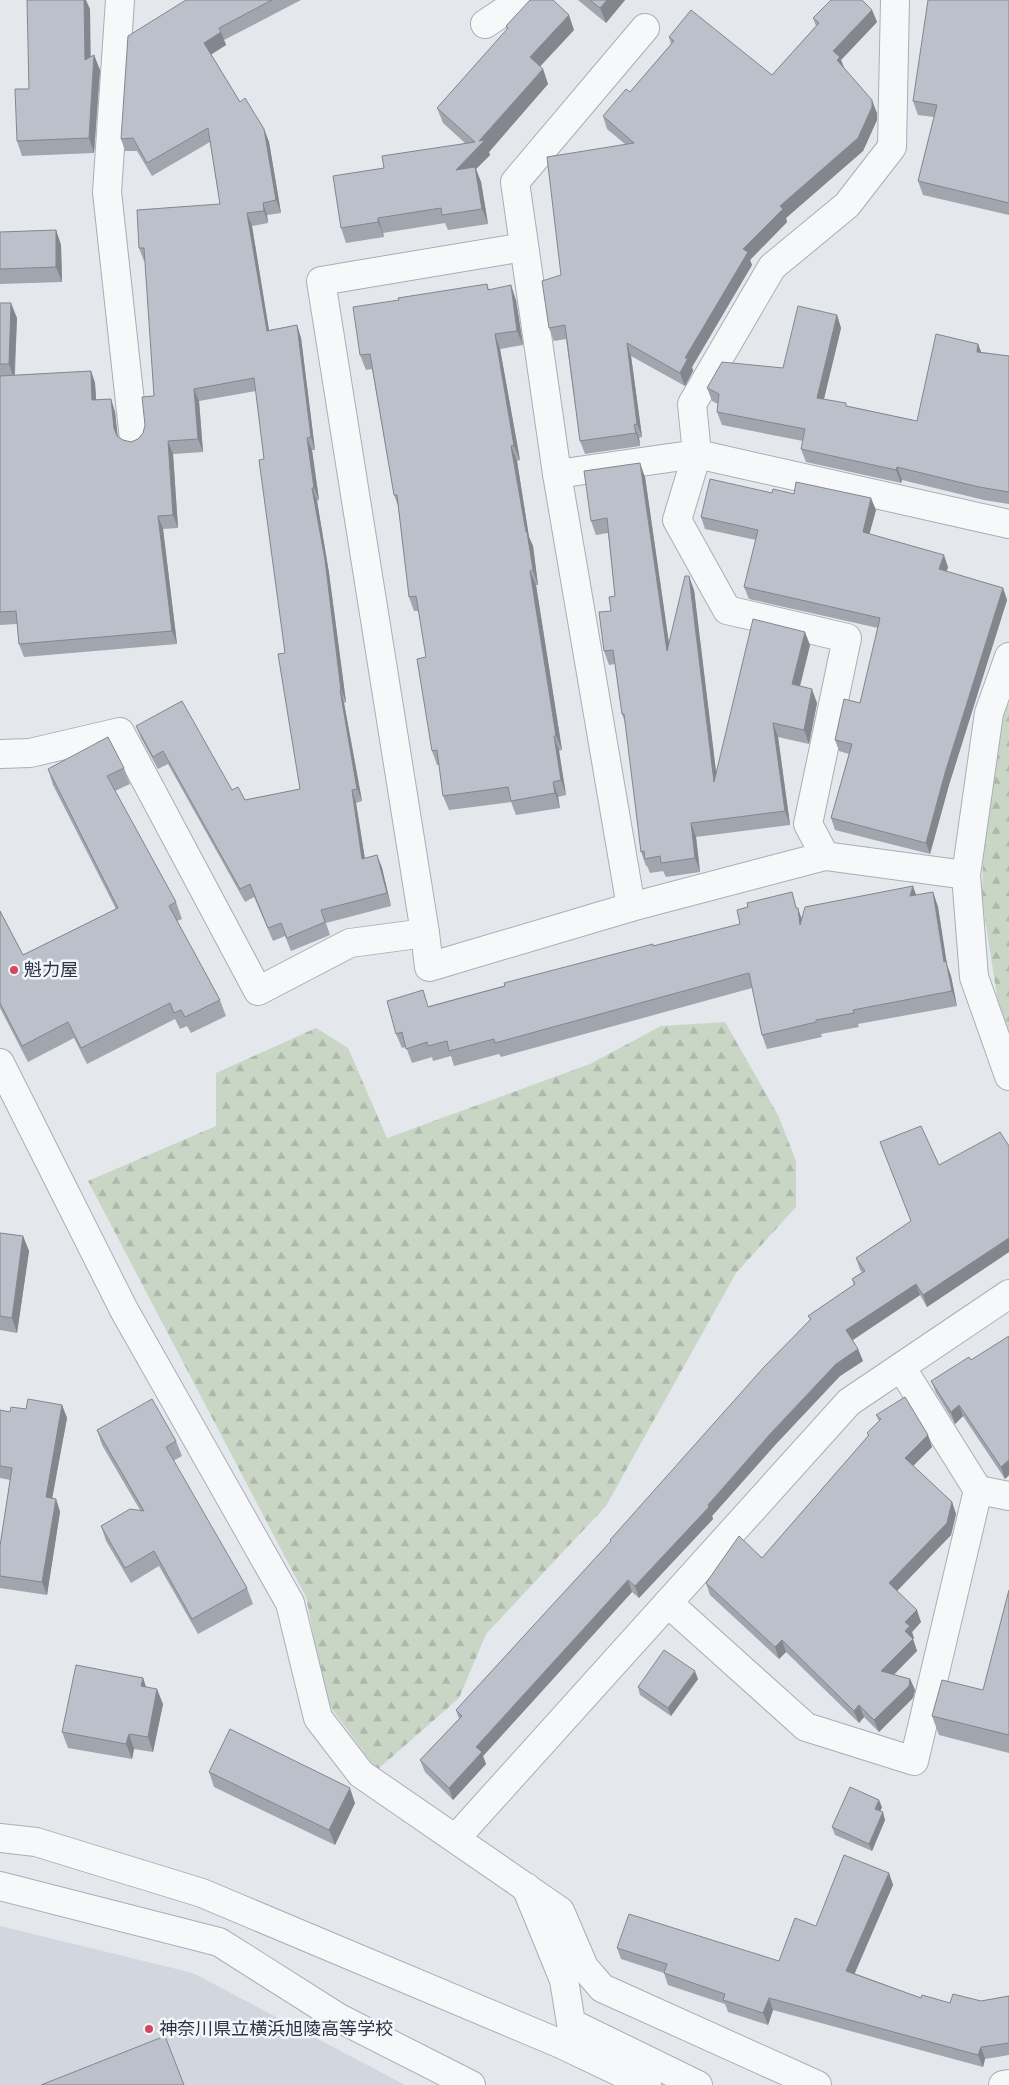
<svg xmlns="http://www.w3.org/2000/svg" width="1009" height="2085" viewBox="0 0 1009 2085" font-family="'Exo 2','Noto Sans JP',sans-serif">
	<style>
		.built { fill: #d2d6de }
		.forest { fill: url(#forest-firs) }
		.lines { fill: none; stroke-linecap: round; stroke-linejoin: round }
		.minor-casing { stroke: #a9aeb7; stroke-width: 30 }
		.minor { stroke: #f7f8fa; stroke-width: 28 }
		.wall { fill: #a1a5ae }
		.shaded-wall { fill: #83868d }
		.building { fill: #bbc0ca; stroke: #83868d }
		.poi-dot { fill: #d1495b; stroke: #f4f6f9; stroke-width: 2 }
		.labels { text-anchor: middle; stroke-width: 5; stroke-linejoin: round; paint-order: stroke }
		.poi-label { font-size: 18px; fill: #2b3445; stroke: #f4f6f9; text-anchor: start }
	</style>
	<defs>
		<pattern id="forest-firs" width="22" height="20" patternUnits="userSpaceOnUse" patternTransform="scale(1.25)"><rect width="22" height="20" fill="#c9d6c5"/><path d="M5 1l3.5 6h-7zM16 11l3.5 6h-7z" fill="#adb8ab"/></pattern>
	</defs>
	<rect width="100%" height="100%" fill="#e4e7ec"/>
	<!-- built -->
	<polygon class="built" points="0,1926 193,1973 405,2085 0,2085"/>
	<!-- forest -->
	<g class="forest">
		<polygon points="1004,703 1009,705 1009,1030 998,1002 982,900 984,814"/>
		<polygon points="725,1022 778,1115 796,1161 796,1207 736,1273 606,1506 486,1634 459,1698 377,1770 326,1701 306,1597 88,1181 216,1126 216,1073 316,1028 348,1048 387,1138 590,1064 661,1026"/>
	</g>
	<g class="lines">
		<defs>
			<g id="minor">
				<polyline points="120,0 107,192 134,439"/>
				<polyline points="895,0 892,147 847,205 772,267 692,404 697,454 677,520 727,610 847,638 808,824 825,856 966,875"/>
				<polyline points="485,24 521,0"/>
				<polyline points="645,28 515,182 557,474 697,454 1009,524"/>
				<polyline points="1009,657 989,713 966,875 974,977 1009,1076"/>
				<polyline points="0,754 30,753 120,732 258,991 350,943 425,933 321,281 524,247"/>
				<polyline points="631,907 825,856"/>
				<polyline points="425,933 429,967 631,907 557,474"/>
				<polyline points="0,1063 124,1310 290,1603 318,1718 361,1774 560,1911 584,1967 602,1988 817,2085"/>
				<polyline points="901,1367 978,1490"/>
				<polyline points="668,1603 806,1727 914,1761 978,1490 1009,1496"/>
				<polyline points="0,1838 36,1842 202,1893 561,2044 647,2085"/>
				<polyline points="456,1838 849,1402 1009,1294"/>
				<polyline points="0,1886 219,1942 339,2018 471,2085"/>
				<polyline points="526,1887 564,1980 571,2023 698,2085"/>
				<polyline points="1003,2085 1009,2084"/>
			</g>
		</defs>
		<!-- minor casing -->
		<use href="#minor" class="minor-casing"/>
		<!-- minor -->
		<use href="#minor" class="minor"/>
	</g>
	<!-- wall -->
	<g class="wall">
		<polygon points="186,0 301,0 224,40 226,45 211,54 240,102 264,129 269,142 281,213 267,215 268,223 252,226 269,330 297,325 301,338 315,450 312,450 319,500 317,501 329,573 346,702 344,703 362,801 356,803 365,859 377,855 382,868 391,906 326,923 330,935 291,951 285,936 273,941 254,897 245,902 168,764 158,769 141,738 136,726 245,800 300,789 285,653 264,459 256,391 199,401 203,452 173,454 178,528 163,529 177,644 24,657 19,644 17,624 0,625 0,303 17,318 15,375 91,371 95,383 96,400 111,399 115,412 118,437 123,440 131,442 138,439 143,433 154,396 145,261 144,261 139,248 220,204 210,142 152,176 137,151 125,151 121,139"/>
		<polygon points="578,0 625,0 606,23"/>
		<polygon points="1009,0 1009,215 923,195 918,181 934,117 918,115 913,101"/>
		<polygon points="90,9 90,57 94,55 100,70 94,153 22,156 17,141 29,89"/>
		<polygon points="872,10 877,22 841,60 844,68 877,113 877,120 863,151 786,218 787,222 750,260 752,265 692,367 693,371 685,386 631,356 642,437 639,438 640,446 585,454 580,441 566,339 554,341 549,328 561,275 625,144 607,129 603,116 630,92 671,44 669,37 772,75 816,26 813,18"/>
		<polygon points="506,26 574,30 540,66 543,69 548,84 489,152 490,155 476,169 481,182 488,224 448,230 445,223 383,233 384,237 346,243 341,228 384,168 465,143 443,123 437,108 507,30"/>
		<polygon points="56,230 61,245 62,282 0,284 0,232"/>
		<polygon points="487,284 489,290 516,300 523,345 500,349 520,460 517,461 529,537 533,546 538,585 536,585 562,750 559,751 566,795 558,797 560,808 516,815 511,802 449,810 443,796 439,765 437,765 432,751 426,657 419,611 414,611 409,597 398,506 394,495 372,369 366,370 360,355 399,300"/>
		<polygon points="837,315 841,328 824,399 848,406 917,421 978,344 981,352 1009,356 1009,504 984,500 902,480 901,483 806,462 801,449 803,441 722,425 717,412 718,404 712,401 707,388 783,368"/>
		<polygon points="645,477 669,643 694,590 716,772 810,645 800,686 817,703 809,744 778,737 790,825 696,837 700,872 666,877 663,871 650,873 647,866 646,866 641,852 626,725 622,714 615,664 609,665 604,651 615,596 608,533 596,535 591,521"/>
		<polygon points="772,493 794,494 876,510 869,534 948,567 946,571 1003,588 1007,600 949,785 930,854 835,830 831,818 849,754 839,751 835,740 860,703 878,628 749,599 744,587 756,540 705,529 701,517"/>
		<polygon points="124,768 130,784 115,791 176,902 182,919 177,921 220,1000 226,1016 191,1033 187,1026 180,1029 175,1019 87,1064 74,1038 28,1062 0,1008 0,911 23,955 116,909 53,785 48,769"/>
		<polygon points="933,892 938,907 947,965 951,976 957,1006 858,1024 859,1027 821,1034 822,1037 767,1049 762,1035 752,988 501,1057 499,1054 454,1066 451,1056 433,1061 432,1057 412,1063 406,1047 402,1048 396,1034 429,1006 653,946 740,924 797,908 802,919"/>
		<polygon points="1009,1146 1009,1252 927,1307 920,1295 852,1340 858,1349 863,1361 840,1376 775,1445 712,1516 713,1519 639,1598 632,1592 483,1756 486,1764 453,1800 425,1772 420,1760 459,1719 456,1710 611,1542 610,1540 810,1320 808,1316 854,1285 852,1279 862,1272 860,1270 856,1258 911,1221 939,1165"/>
		<polygon points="0,1233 23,1236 29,1251 17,1333 0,1330"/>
		<polygon points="1009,1336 1009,1475 1005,1479 963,1416 955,1424 936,1393 931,1381 971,1360"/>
		<polygon points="62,1405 67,1418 52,1498 56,1499 60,1512 47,1595 0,1588 0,1546 10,1480 0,1478 0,1410 10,1412 26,1409"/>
		<polygon points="876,1415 928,1435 932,1447 913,1466 952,1502 956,1514 951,1535 897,1591 921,1622 912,1632 914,1638 913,1639 917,1651 894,1675 910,1679 915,1690 913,1698 879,1732 864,1717 859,1723 786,1652 779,1659 710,1595 706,1583 762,1558 868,1436 867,1433 879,1421"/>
		<polygon points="97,1430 176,1441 182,1456 173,1461 247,1588 253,1604 198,1634 159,1566 131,1583 106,1541 101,1526 140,1510 102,1445"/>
		<polygon points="1009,1590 1009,1753 939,1735 932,1716 983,1690"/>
		<polygon points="143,1678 146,1687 163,1704 153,1752 134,1749 132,1759 68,1748 62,1732"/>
		<polygon points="698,1679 671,1716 640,1695 638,1687"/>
		<polygon points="209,1772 355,1803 335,1845 214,1787"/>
		<polygon points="882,1807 880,1811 885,1820 872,1851 835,1835 832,1827"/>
		<polygon points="889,1873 893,1885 854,1973 921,1998 950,2003 981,2001 1009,1996 1009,2055 985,2059 983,2067 773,2010 768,2025 728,2012 725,2004 668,1985 664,1973 621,1959 617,1948 779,1961 816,1926"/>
	</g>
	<!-- shaded-wall -->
	<g class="shaded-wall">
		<polygon points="84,0 86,0 90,9 91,75 85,60"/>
		<polygon points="607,0 625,0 606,23 600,8"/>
		<polygon points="872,10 877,22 841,60 845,70 842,73 833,51"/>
		<polygon points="569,15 574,30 535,72 530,57"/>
		<polygon points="221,32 226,45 209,56 204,43"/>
		<polygon points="94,55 100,70 94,153 89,138"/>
		<polygon points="543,69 548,84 489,152 490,155 476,169 481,182 488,224 482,209 456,170 479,141"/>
		<polygon points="872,100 877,113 877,120 863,151 786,218 787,222 750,260 752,265 692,367 693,371 685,386 680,373 685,358 743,249 780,206"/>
		<polygon points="264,129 269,142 281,213 276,200"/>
		<polygon points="263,203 267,215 268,223 264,211"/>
		<polygon points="247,213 252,226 271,343 267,331"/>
		<polygon points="378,218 383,233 384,237 378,222"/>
		<polygon points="56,230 61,245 62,282 56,267"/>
		<polygon points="511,285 516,300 523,345 517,331"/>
		<polygon points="11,303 17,318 14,379 9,364"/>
		<polygon points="837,315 841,328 821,411 817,398"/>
		<polygon points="297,325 301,338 315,450 311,437"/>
		<polygon points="495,334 500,349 520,460 514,446"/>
		<polygon points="627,343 631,356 642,437 637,424"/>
		<polygon points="978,344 983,357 977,352"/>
		<polygon points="91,371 95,383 97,413 92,400"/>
		<polygon points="194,389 199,401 203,452 198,439"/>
		<polygon points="111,399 115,412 118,441 114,428"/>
		<polygon points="634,425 639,438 640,446 636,433"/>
		<polygon points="307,438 312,450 319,500 314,488"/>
		<polygon points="168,441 173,454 178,528 173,515"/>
		<polygon points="511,446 517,461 529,537 533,546 538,585 533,570 526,532"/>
		<polygon points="640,463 645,477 672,665 667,651"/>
		<polygon points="897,467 902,480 901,483 896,470"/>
		<polygon points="312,488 317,501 329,573 346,702 341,690"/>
		<polygon points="871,498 876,510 867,543 863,532"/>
		<polygon points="158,516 163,529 177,644 172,631"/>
		<polygon points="944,555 948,567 944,581 939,569"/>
		<polygon points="530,571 536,585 562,750 556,736"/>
		<polygon points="689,576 694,590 719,796 714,782"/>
		<polygon points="1003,588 1007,600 949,785 930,854 926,843 945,773"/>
		<polygon points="805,632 810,645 797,698 792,684"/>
		<polygon points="812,689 817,703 809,744 804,730"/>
		<polygon points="340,690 344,703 362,801 357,789"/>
		<polygon points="773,723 778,737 790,825 785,811"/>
		<polygon points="554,736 559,751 566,795 561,780"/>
		<polygon points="553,782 558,797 560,808 555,793"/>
		<polygon points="352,790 356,803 367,872 362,859"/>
		<polygon points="691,823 696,837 700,872 695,858"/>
		<polygon points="377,855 382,868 391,906 387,893"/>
		<polygon points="913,886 918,900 910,896"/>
		<polygon points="792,892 798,913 798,908 803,923 800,925"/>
		<polygon points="933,892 938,907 947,965 951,976 957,1006 952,991 944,962"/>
		<polygon points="23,1236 29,1251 17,1333 12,1318"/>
		<polygon points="1009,1238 1009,1252 927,1307 923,1295"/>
		<polygon points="916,1284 920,1295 850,1342 846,1330"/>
		<polygon points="858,1349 863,1361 840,1376 775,1445 712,1516 708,1505 771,1433 836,1364"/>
		<polygon points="62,1405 67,1418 50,1510 46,1497"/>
		<polygon points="959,1405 963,1416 955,1424 951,1412"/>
		<polygon points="928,1435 932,1447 909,1470 905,1458"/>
		<polygon points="1009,1460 1009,1475 1005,1479 1001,1467"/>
		<polygon points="56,1499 60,1512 47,1595 42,1582"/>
		<polygon points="952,1502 956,1514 951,1535 893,1595 889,1583"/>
		<polygon points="709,1507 713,1519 639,1598 635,1586"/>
		<polygon points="628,1580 632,1592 483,1756 486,1764 453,1800 449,1788 476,1747"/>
		<polygon points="917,1610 921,1622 912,1632 914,1638 913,1639 917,1651 885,1683 881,1671 905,1622"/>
		<polygon points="782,1640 786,1652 779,1659 775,1647"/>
		<polygon points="695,1671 698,1679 671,1716 668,1708"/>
		<polygon points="143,1678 148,1693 141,1686"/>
		<polygon points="910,1679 915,1690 913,1698 879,1732 874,1720"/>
		<polygon points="157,1689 163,1704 153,1752 148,1737"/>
		<polygon points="859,1705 864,1717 859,1723 854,1711"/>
		<polygon points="129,1734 134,1749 132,1759 126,1744"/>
		<polygon points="350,1788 355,1803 335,1845 329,1830"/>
		<polygon points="879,1800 882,1807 878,1817 875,1809"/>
		<polygon points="883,1812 885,1820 872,1851 869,1844"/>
		<polygon points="889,1873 893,1885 851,1982 846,1971"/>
		<polygon points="769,1998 773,2010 768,2025 763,2013"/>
		<polygon points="981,2047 985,2059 983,2067 978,2055"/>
	</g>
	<!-- building -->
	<g class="building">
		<polygon points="27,0 84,0 85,60 94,55 89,138 17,141 15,89 29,89"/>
		<polygon points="186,0 272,0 219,28 221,32 204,43 240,102 245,98 264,129 276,200 263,203 264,211 247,213 267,331 297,325 311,437 307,438 314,488 312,488 325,560 341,690 340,690 357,789 352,790 362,859 377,855 387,893 321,910 325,922 287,938 281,923 268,928 250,884 240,889 163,751 153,757 136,726 182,701 232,790 238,787 245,800 300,789 278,654 285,653 259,460 264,459 254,378 194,389 198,439 168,441 173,515 158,516 172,631 19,644 16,611 0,612 0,376 91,371 92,400 111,399 114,428 117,436 123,440 131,442 138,439 143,433 145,425 142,397 154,396 144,248 139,248 137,210 220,204 208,128 147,163 133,138 121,139 128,36"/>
		<polygon points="530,0 553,0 569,15 530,57 543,69 479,141 485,140 456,170 475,167 482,209 442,215 441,208 378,218 378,222 341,228 333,176 384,168 382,156 475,142 437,108 508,28 506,26"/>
		<polygon points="590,0 607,0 600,8"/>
		<polygon points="831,0 862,0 872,10 833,51 840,57 837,60 872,100 872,107 858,138 780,206 783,209 743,249 748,252 685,358 688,358 680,373 627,343 637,424 634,425 636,433 580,441 565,325 549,328 542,281 561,275 547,157 634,143 603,116 626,89 630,92 674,41 669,37 691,10 772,75 819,23 813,18"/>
		<polygon points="928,0 1009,0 1009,203 918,181 937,105 913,101"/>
		<polygon points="56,230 56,267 0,269 0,232"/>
		<polygon points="487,284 488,290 511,285 517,331 495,334 514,446 511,446 526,532 527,532 533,570 530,571 556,736 554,736 561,780 553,782 555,793 511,801 508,787 443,796 437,750 432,751 417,659 426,657 416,596 409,597 397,495 394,495 370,354 360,355 353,307 399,300 398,298"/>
		<polygon points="0,303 11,303 9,364 0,364"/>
		<polygon points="798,306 837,315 817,398 846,403 846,406 917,421 936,334 978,344 977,352 1009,356 1009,492 979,487 897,467 896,470 801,449 805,429 717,412 719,394 707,388 722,362 783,368"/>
		<polygon points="640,463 667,651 685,576 689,576 714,782 753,619 805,632 792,684 812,689 804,730 773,723 785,811 691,823 695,858 661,863 660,856 645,859 644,851 641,852 624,714 622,714 613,650 604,651 599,612 611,611 609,597 615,596 607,518 591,521 584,471"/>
		<polygon points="710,479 772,493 773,489 794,494 796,482 871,498 863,532 944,555 939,569 1003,588 945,773 926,843 831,818 852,744 835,740 844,699 860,703 880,618 744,587 758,530 701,517"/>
		<polygon points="108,737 124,768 107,776 176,902 169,906 220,1000 185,1017 181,1010 174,1013 170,1003 81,1048 68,1022 22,1046 0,1003 0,911 23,955 118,908 48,769"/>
		<polygon points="913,886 910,896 933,892 944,962 946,961 952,991 853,1010 854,1013 816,1020 816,1022 762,1035 749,973 495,1043 494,1039 449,1051 447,1041 428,1046 427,1042 406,1049 402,1032 396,1034 387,1001 423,990 428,1007 505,986 504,983 653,944 653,946 740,924 737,910 748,907 747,903 792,892 796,908 798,908 800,925 805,907"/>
		<polygon points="921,1126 939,1165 1000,1132 1009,1146 1009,1238 923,1295 916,1284 846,1330 858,1349 836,1364 771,1433 708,1505 709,1507 635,1586 628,1580 476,1747 482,1752 449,1788 420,1760 462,1716 456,1710 611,1541 610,1540 764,1367 811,1319 808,1316 855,1284 852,1279 865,1271 856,1258 911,1221 880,1142"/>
		<polygon points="0,1233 23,1236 12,1318 0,1316"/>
		<polygon points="1009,1336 1009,1460 1001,1467 959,1405 951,1412 931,1381 969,1357 971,1360"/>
		<polygon points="905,1397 928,1435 905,1458 952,1502 947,1523 889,1583 917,1610 905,1622 910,1626 905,1631 913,1639 881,1671 910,1679 909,1686 874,1720 859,1705 854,1711 782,1640 775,1647 706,1583 739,1536 762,1558 869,1435 867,1433 881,1419 876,1415"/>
		<polygon points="28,1399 62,1405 46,1497 56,1499 42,1582 0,1576 0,1546 12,1468 0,1466 0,1410 10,1412 11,1407 26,1409"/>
		<polygon points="152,1399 176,1441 166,1447 247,1588 192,1619 154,1551 125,1568 101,1526 130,1509 144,1511 97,1430"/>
		<polygon points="1009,1590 1009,1735 932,1716 942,1680 983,1690"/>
		<polygon points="664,1650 695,1671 668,1708 638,1687"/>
		<polygon points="76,1665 143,1678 141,1686 157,1689 148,1737 129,1734 126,1744 62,1732"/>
		<polygon points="230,1729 350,1788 329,1830 209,1772"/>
		<polygon points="850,1787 879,1800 875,1809 883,1812 869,1844 832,1827"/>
		<polygon points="844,1855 889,1873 846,1971 921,1998 922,1995 950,2003 953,1994 981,2001 1009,1996 1009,2043 981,2047 978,2055 769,1998 763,2013 723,2000 725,1994 664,1973 667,1964 617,1948 629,1914 779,1961 795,1918 816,1926"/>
		<polygon points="165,2036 184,2085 41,2085"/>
	</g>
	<!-- markers -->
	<g class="poi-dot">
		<circle cx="14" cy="970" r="5"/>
		<circle cx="149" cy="2029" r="5"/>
	</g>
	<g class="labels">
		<!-- poi labels -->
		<g class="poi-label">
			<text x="24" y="976">魁力屋</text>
			<text x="159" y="2035">神奈川県立横浜旭陵高等学校</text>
		</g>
	</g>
</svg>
